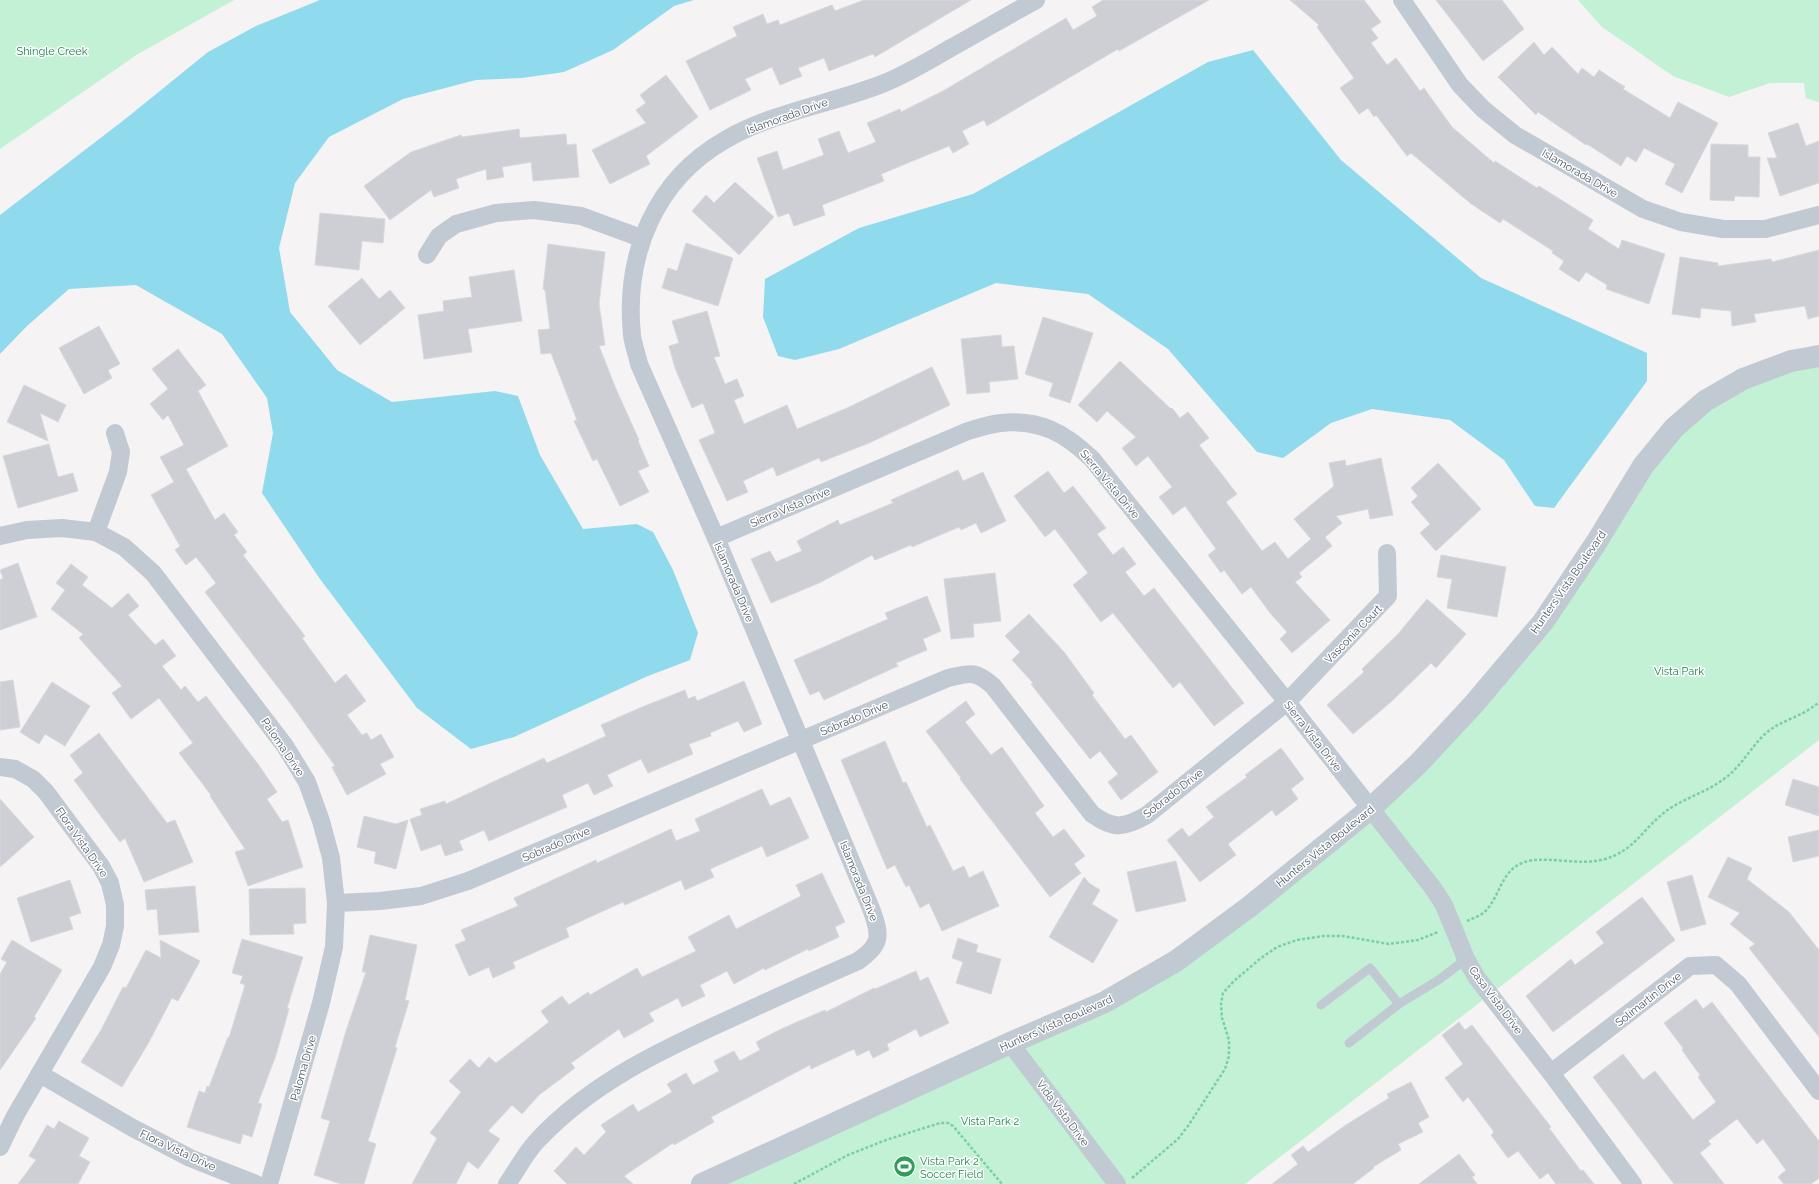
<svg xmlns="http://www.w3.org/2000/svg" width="1819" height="1184" viewBox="0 0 1819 1184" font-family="Raleway,sans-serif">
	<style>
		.green { fill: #c3f1d5 }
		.water { fill: #90daee }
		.building { fill: #cdcfd5; stroke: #d7d9de }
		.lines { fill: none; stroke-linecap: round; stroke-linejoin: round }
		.path { stroke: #7ad0a6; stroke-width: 2.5; stroke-dasharray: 3 2; stroke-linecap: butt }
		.service { stroke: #c1cad2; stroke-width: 9 }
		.minor { stroke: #c1cad2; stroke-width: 18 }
		.tertiary { stroke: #c1cad2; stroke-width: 22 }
		.labels { text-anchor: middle; stroke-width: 3; stroke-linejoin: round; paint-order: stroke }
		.park-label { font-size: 11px; fill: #17864f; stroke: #fff }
		.street-label { font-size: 11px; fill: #4a5661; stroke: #fff }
		.leisure-label { font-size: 11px; fill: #27864d; stroke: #fff; text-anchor: start }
	</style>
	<rect width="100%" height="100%" fill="#f5f3f3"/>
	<!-- green -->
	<g class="green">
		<polygon points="0,0 234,0 138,54 0,149"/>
		<polygon points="1578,0 1819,0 1819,102 1806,98 1804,83 1770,83 1729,97 1673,76 1602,27"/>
		<polygon points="1819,356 1819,740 1245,1184 702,1184 1105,1002 1370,809 1596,543 1705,401"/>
	</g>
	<!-- water -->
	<g class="water">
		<polygon points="320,0 694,0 674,6 613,50 564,72 522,78 476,80 403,99 329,137 295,183 279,248 290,312 337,370 392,402 495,391 518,396 540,455 583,529 637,524 653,532 673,570 698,633 690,660 648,676 514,737 471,749 417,708 320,579 262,493 273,433 267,398 222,334 136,285 69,289 27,326 0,354 0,215 124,120 208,52 256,26"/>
		<polygon points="1253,50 1341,160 1481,278 1647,353 1647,381 1554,508 1535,506 1504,460 1450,420 1372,409 1331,423 1283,458 1257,452 1168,349 1088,294 996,283 839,349 795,360 778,356 763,317 765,279 859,228 973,194 1208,62"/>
	</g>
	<!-- building -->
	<g class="building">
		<polygon points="864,0 971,0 875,57 873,54 829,71 824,58 798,68 802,76 780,85 772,67 745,79 751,90 710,110 686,61 737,36 733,27 763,14 767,24 778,20 780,25 832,5 835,11"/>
		<polygon points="1103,0 1209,0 1119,51 1118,49 987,126 984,120 962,131 969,144 953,153 949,146 881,174 884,181 822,205 825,215 794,226 789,213 778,217 757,158 777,151 783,170 824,155 818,139 839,131 848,153 876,142 867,123 900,109 901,112 943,91 1066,18 1073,30 1097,16 1092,7"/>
		<polygon points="1290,0 1364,0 1381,22 1371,29 1378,38 1371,43 1387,65 1396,58 1420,91 1424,88 1452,127 1494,163 1495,161 1537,188 1539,186 1593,220 1588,229 1619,249 1622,240 1665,254 1649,304 1606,289 1607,285 1586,272 1579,282 1559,269 1564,261 1552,253 1553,251 1503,219 1500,223 1470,203 1411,153 1407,156 1376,115 1374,117 1368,108 1359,114 1340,88 1354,78 1317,27 1319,25"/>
		<polygon points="1436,0 1502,0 1524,29 1483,61"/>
		<polygon points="1534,42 1544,55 1552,47 1578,74 1582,68 1594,77 1599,70 1625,87 1623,89 1670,118 1678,102 1718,123 1682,193 1665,184 1675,164 1644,148 1636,162 1627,156 1621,166 1587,144 1586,145 1538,112 1536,115 1498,77"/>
		<polygon points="666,75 698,117 646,156 650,164 610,184 592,150 646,123 636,110 646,103 640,95"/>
		<polygon points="1798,123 1806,146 1819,141 1819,183 1780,196 1767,158 1777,158 1768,133"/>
		<polygon points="519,129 520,138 566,134 567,145 576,144 579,177 533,181 531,162 502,167 504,177 487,180 486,169 456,179 459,188 434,197 431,190 390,220 364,186 411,152 461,135 462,137"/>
		<polygon points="1711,144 1748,145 1748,157 1760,157 1759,197 1735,196 1734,201 1710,200"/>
		<polygon points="735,182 774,217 739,255 692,211 706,195 714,203"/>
		<polygon points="320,213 385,219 383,243 362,241 359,270 315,265"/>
		<polygon points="686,243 733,258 718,306 662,288 668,268 677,271"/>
		<polygon points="548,244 605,252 599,304 605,345 599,346 616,389 639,440 638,441 649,466 638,471 649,492 620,506 597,459 593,461 574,421 577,420 551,353 541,354 538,330 550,329 545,290 543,289"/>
		<polygon points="1819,250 1819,316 1808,319 1805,306 1754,314 1756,322 1732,326 1731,311 1701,308 1700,318 1672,314 1680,257 1718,263 1718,266 1771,259 1772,262"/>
		<polygon points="514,270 522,321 468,329 472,352 424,359 418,315 444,311 443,301 472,297 469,277"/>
		<polygon points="362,278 379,299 390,290 405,308 360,345 328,306"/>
		<polygon points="707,311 720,356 714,357 725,384 737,379 744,396 734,400 744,424 787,405 797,429 847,408 932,367 950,405 869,443 821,462 819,458 777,476 773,467 743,481 748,492 727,501 699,440 715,433 703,403 692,408 675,368 669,346 679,343 672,321"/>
		<polygon points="1043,317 1093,333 1070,403 1049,396 1053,383 1025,374"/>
		<polygon points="99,326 120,364 108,370 112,378 84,394 59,348"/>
		<polygon points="1001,335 1002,347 1014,346 1018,379 989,382 990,392 967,394 961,339"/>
		<polygon points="178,349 206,385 198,391 228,446 186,469 215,520 224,513 238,532 234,535 247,552 243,555 305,636 302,638 335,683 346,674 366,701 347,715 362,735 367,733 371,740 381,734 394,757 380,764 386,774 347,795 332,767 335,766 296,711 205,592 216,583 196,557 186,565 175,550 180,546 151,495 174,482 160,457 184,445 168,415 163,420 150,404 168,389 152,369"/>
		<polygon points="1120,361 1171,409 1172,408 1180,418 1188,412 1209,438 1199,445 1237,494 1226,502 1262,551 1275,542 1288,559 1311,539 1294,519 1334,486 1329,463 1345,460 1346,466 1381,458 1393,515 1370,519 1368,509 1336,516 1342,523 1325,537 1332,546 1299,573 1302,577 1295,582 1330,620 1292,653 1280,639 1287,632 1270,613 1251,587 1242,594 1224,570 1221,573 1208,555 1216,549 1185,506 1173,515 1159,497 1172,487 1148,456 1136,466 1122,448 1136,437 1107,411 1097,422 1078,405"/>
		<polygon points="24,385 66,405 58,422 40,413 48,441 7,422"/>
		<polygon points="49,444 58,477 73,473 78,491 18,508 3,456"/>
		<polygon points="1438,463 1481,509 1436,551 1420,533 1430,524 1411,502 1418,496 1411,488"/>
		<polygon points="958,470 963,481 983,472 1006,521 981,533 976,523 961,530 959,527 912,547 911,545 875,560 872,555 819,583 771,603 751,559 770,551 776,562 802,551 797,541 838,520 840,525 893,503 891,500"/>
		<polygon points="1048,471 1064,493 1073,486 1106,528 1097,534 1113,555 1123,547 1136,564 1125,572 1144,596 1154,588 1244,703 1214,726 1180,682 1173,688 1113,613 1101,622 1073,585 1088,573 1055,529 1045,537 1014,496"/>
		<polygon points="1441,555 1506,567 1497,617 1447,608 1452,579 1437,577"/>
		<polygon points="18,563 37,617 0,630 0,580 3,578 0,570"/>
		<polygon points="71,564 88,577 82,585 112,608 128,593 139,606 128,615 155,645 163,639 176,656 162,666 181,690 185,686 198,702 206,696 258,764 277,792 267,799 282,822 288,820 303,867 248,886 235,852 245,849 210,796 211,795 179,753 193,743 159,698 131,719 112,693 122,686 79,638 83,634 51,609 65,590 56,583"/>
		<polygon points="995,573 1001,621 973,624 974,637 951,639 944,579"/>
		<polygon points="927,596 941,631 923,639 927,650 896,663 898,666 824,700 819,691 810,695 794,660 888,619 885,613"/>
		<polygon points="1427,599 1466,634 1436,668 1431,663 1392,701 1353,734 1327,705 1364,672 1362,669 1398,634"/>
		<polygon points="1029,614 1064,652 1094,693 1092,695 1125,739 1131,735 1158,772 1121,800 1108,782 1118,774 1100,751 1090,759 1031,684 1033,683 1012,660 1020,652 1005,636"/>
		<polygon points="13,680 20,727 0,730 0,682"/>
		<polygon points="744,681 762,724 744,732 738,721 710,733 711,736 689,744 693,754 648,773 641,759 607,775 613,786 594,795 588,783 562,795 567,807 489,841 484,830 459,841 463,850 445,856 441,844 421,851 410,819 422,815 420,809 445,801 446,804 544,758 547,763 606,736 601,725 642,707 685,690 688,699 695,696 697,701"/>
		<polygon points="52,682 90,706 65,746 45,734 39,744 20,732"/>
		<polygon points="966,701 975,714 965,722 991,755 1002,747 1044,806 1035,813 1053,837 1064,829 1085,856 1074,864 1081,873 1050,897 960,779 961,778 926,731"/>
		<polygon points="99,733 167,823 175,820 193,862 144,882 125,838 120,842 74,780 83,773 70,755"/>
		<polygon points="885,741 903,783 906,782 927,827 930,825 953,871 964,866 969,878 983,871 999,906 942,931 929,903 920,908 909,885 906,887 895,865 887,869 841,760"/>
		<polygon points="1281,748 1304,779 1291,789 1298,799 1276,816 1272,810 1228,844 1236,855 1200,882 1167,840 1182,828 1189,837 1214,817 1206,807 1247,777 1245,775"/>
		<polygon points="1793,779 1819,787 1819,816 1785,805"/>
		<polygon points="762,789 770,806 790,797 809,838 767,857 762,846 710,869 714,877 685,890 681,880 625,905 623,902 566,928 569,937 513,962 515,968 493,978 489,967 469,976 455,945 466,940 461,930 518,906 514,898 596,860 597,863 671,829 676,841 700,831 695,819"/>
		<polygon points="0,799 34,837 0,867"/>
		<polygon points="364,816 396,824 408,820 396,869 374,863 376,852 357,847"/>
		<polygon points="1819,830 1819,856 1793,862 1788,837"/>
		<polygon points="1728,857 1752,868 1747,879 1789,912 1819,950 1819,1037 1749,948 1755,944 1730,924 1740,913 1708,897"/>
		<polygon points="1176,861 1186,901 1136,912 1127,872"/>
		<polygon points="822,873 845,922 835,927 839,937 809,951 808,949 765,970 764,968 734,984 727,971 700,985 705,996 682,1007 678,998 649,1013 654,1021 624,1038 619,1029 571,1063 575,1068 539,1095 522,1114 512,1105 488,1131 500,1139 478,1169 468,1161 456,1184 412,1184 437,1138 430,1133 461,1092 449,1081 470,1059 479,1068 489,1057 496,1063 549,1022 541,1011 562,996 569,1005 588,992 590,995 637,968 642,977 696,951 688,937 729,915 736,929 801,896 796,885"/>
		<polygon points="1692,875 1706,924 1681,931 1667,882"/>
		<polygon points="1084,877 1089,883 1100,890 1092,904 1118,920 1093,963 1049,937"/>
		<polygon points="70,880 81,913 69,917 73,929 31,942 17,898"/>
		<polygon points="195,886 199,932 159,935 157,909 147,910 145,890"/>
		<polygon points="305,888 306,923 293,924 294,934 250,935 249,889"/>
		<polygon points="1642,897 1675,940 1553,1032 1526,996 1571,959 1575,965 1604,943 1596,932"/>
		<polygon points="370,935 417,945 405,1000 409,1001 395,1047 397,1048 368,1141 376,1144 364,1184 341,1184 314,1175 330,1121 321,1118 346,1031 366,972 362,972"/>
		<polygon points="958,938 978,945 976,952 1001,959 991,994 956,983 963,962 952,958"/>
		<polygon points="242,939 303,957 287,1008 289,1009 276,1055 258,1103 262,1104 252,1137 243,1134 240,1144 187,1127 199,1091 205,1093 207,1086 209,1087 228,1037 229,1038 245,985 240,983 243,976 232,973"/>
		<polygon points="12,940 62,970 34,1017 36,1018 0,1070 0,974 7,962 1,959"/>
		<polygon points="160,940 200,961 178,1001 172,998 149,1042 122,1087 81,1062 101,1030 123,987 126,988 146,950 161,958"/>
		<polygon points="916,971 920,981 928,977 949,1023 920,1037 916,1029 887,1044 889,1050 873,1058 869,1050 857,1056 854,1049 811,1069 810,1065 711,1117 714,1122 674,1145 673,1143 624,1176 633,1184 567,1184 554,1171 576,1147 584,1155 606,1132 601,1125 633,1104 638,1112 672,1092 667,1084 686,1073 693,1085 719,1071 714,1061 734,1051 740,1061 760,1050 756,1042 781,1029 825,1010 826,1012 874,988 875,989"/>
		<polygon points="1696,999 1703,1009 1712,1002 1819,1141 1819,1178 1811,1184 1784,1184 1778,1177 1786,1170 1763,1139 1757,1144 1737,1119 1708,1141 1711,1144 1700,1153 1724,1184 1674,1184 1593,1077 1623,1054 1643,1080 1655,1071 1693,1120 1716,1102 1698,1077 1700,1075 1682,1050 1683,1048 1664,1023"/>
		<polygon points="1459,1022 1465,1030 1472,1025 1551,1127 1549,1128 1581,1171 1583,1170 1594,1184 1556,1184 1548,1173 1540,1179 1518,1151 1508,1158 1491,1135 1494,1132 1468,1097 1463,1102 1445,1078 1463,1064 1442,1035"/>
		<polygon points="1411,1082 1429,1117 1418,1123 1423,1132 1398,1144 1401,1150 1373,1167 1374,1168 1353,1184 1272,1184 1298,1164 1291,1155 1303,1146 1308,1152 1346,1125 1389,1098 1387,1094"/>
		<polygon points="59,1121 89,1138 79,1156 90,1162 78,1184 18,1184 36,1160 29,1156 47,1125 54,1129"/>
		<polygon points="1459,1154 1475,1175 1472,1177 1477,1184 1419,1184"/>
	</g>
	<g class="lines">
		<!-- path -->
		<g class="path">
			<path d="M1467 921C1474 918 1483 915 1488 908 1500 894 1502 871 1522 863 1543 854 1579 867 1605 859 1632 851 1640 834 1659 817 1677 800 1704 794 1724 779 1741 767 1750 748 1765 734 1780 720 1803 717 1819 702"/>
			<polyline points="1132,1178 1178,1139 1188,1126 1225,1069 1229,1056 1229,1040 1222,1018 1221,1004 1223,993 1234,981 1261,958 1277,947 1297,940 1323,936 1343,936 1389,944 1418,940 1438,932"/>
			<polyline points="794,1184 848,1155 886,1140 940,1123 948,1123 953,1126 1002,1184"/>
		</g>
		<!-- service -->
		<g class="service">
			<polyline points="1321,1005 1370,968 1399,1004"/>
			<polyline points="1349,1043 1399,1004 1440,979 1466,959"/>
		</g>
		<!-- minor -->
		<g class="minor">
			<polyline points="1402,0 1460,85 1483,109 1515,135 1643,209 1681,222 1723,229 1765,229 1819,215"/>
			<polyline points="427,255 439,236 456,224 496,213 534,210 581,216 641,238"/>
			<polyline points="96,532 118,472 121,452 115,433"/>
			<polyline points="0,536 27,530 62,528 96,532 124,547 153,573 285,746 307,782 321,821 331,858 336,903 334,947 321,1003 269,1184"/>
			<path d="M716 538 968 431C978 428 990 424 1001 423 1040 419 1065 433 1092 459L1287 702 1433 888 1444 905 1466 959 1477 978 1551 1073 1633 1184"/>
			<polyline points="0,767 15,769 33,779 46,792 101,866 110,883 115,905 115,926 111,945 102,967 15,1116 0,1147"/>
			<path d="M336 903 380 901 421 896 468 881 948 678C970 673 975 670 993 686L1092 814C1114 830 1124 828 1147 815L1287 702 1388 596 1387 553"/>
			<polyline points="1010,1043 1117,1184"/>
			<polyline points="1551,1073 1690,966 1716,965 1738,984 1819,1091"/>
			<polyline points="40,1074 131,1127 190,1158 256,1184"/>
			<path d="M507 1184C517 1170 525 1154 536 1142 590 1083 663 1049 734 1017 775 998 817 979 858 961 881 945 881 937 872 911L716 538 639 364C637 354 633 344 632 335 624 255 655 180 725 140 773 112 831 104 882 84 905 75 927 62 949 49 978 33 1007 16 1036 0"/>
		</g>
		<!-- tertiary -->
		<polyline class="tertiary" points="702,1184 1010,1043 1105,1002 1176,961 1249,907 1370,809 1418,764 1474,704 1543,622 1596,543 1643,466 1674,428 1705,401 1743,379 1791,361 1819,356"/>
	</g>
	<!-- icons -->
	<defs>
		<symbol id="stadium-disc" viewBox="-11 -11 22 22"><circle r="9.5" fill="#2e9e5b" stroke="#fff"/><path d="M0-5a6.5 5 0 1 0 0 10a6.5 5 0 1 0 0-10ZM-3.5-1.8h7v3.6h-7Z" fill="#fff"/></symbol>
	</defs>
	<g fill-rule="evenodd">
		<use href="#stadium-disc" x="892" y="1154" width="25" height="25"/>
	</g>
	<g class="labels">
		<!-- park labels -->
		<g class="park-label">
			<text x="52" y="55">Shingle Creek</text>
			<text x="1679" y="675">Vista Park</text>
			<text x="990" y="1125">Vista Park 2</text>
		</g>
		<!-- street labels -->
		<g class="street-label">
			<text transform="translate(787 116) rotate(-20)" y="4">Islamorada Drive</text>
			<text transform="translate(1580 173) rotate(30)" y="4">Islamorada Drive</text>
			<text transform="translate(1110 484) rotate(50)" y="4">Sierra Vista Drive</text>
			<text transform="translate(790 507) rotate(-23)" y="4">Sierra Vista Drive</text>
			<text transform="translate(734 582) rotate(67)" y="4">Islamorada Drive</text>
			<text transform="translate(1568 582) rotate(-55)" y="4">Hunters Vista Boulevard</text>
			<text transform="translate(1353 634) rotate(-46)" y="4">Vasconia Court</text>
			<text transform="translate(854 718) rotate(-23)" y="4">Sobrado Drive</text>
			<text transform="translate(1313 736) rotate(52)" y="4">Sierra Vista Drive</text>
			<text transform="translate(283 747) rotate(56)" y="4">Paloma Drive</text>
			<text transform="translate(1173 793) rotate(-38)" y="4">Sobrado Drive</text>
			<text transform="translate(82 842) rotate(55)" y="4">Flora Vista Drive</text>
			<text transform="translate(556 844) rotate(-23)" y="4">Sobrado Drive</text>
			<text transform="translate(1325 846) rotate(-39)" y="4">Hunters Vista Boulevard</text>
			<text transform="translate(859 881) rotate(68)" y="4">Islamorada Drive</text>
			<text transform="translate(1648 999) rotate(-38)" y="4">Solimartin Drive</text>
			<text transform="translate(1496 1000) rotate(53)" y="4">Casa Vista Drive</text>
			<text transform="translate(1056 1023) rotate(-24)" y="4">Hunters Vista Boulevard</text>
			<text transform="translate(303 1068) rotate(-74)" y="4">Paloma Drive</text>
			<text transform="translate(1063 1113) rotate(53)" y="4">Vida Vista Drive</text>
			<text transform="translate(178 1150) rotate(25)" y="4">Flora Vista Drive</text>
		</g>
		<!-- leisure labels -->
		<g class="leisure-label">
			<text x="920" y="1165">Vista Park 2<tspan x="920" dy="13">Soccer Field</tspan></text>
		</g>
	</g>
</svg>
